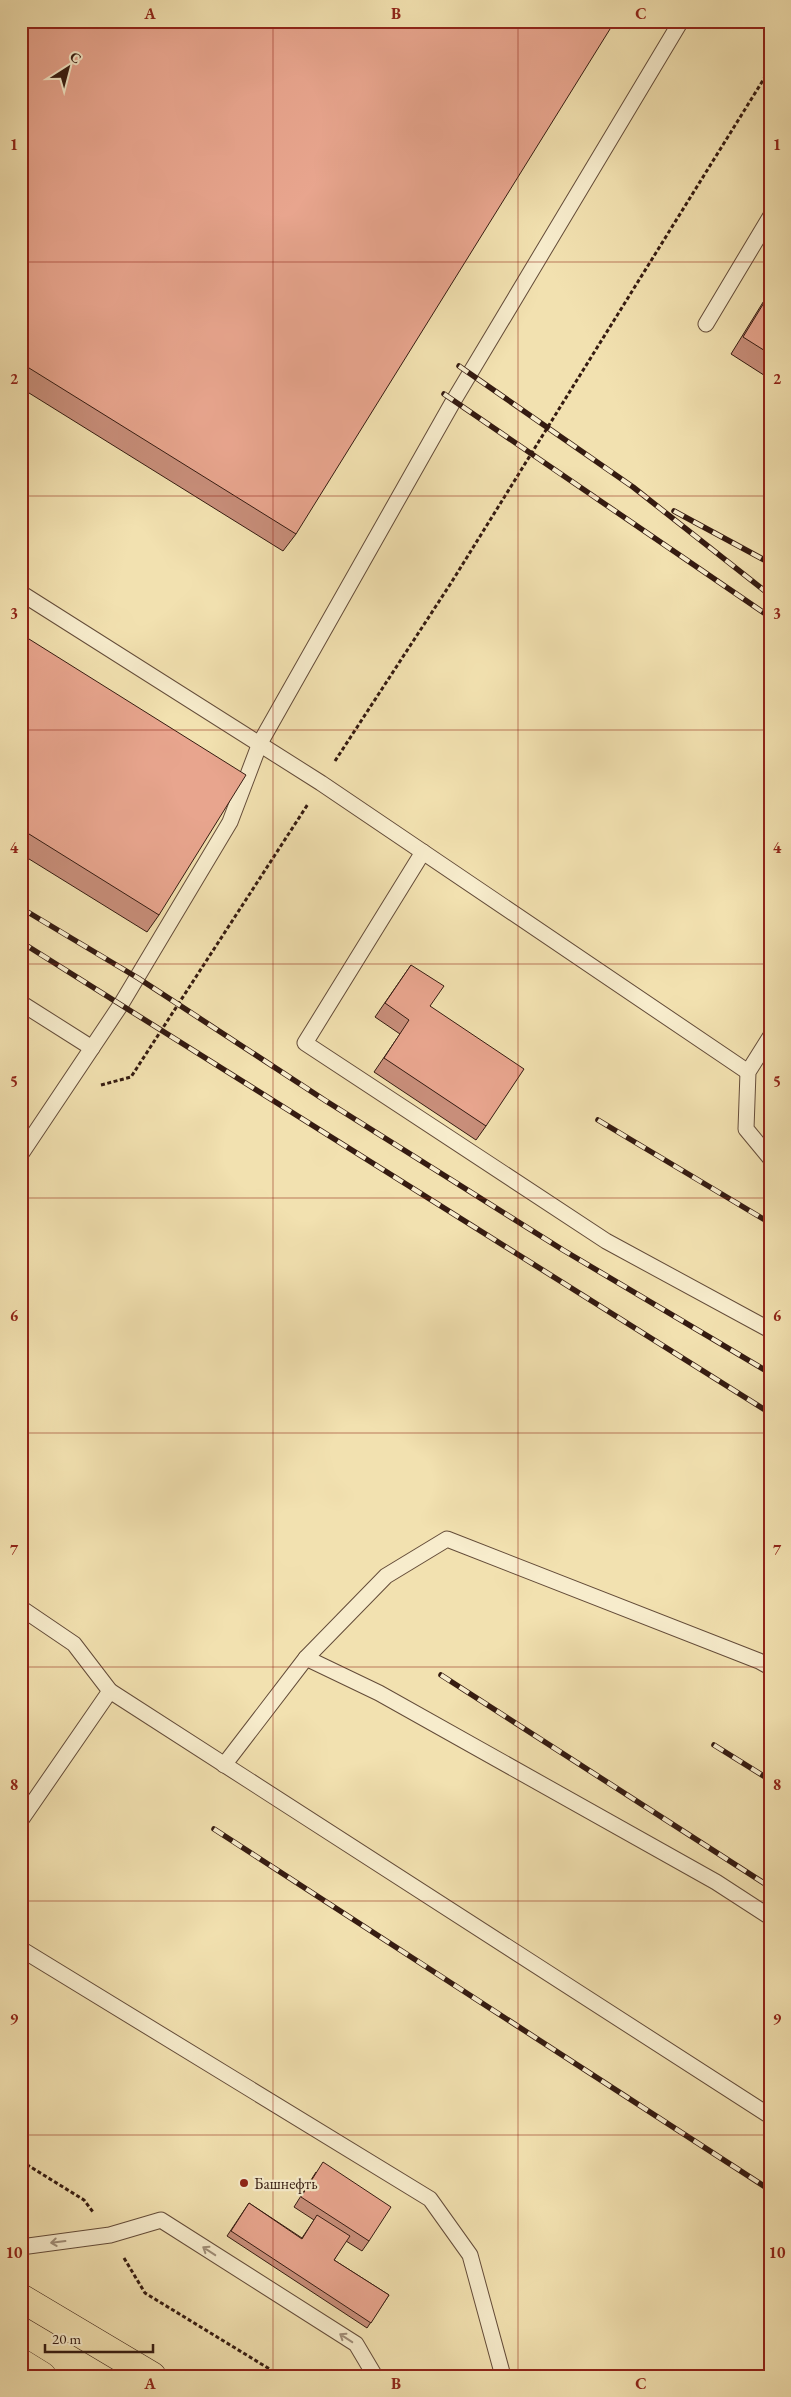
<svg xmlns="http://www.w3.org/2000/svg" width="791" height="2397" viewBox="0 0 791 2397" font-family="'EB Garamond',serif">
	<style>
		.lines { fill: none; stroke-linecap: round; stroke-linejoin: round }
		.service-casing { stroke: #644c39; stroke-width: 17 }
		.primary-casing { stroke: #351b11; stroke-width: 29 }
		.path { stroke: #351b11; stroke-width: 3; stroke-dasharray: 4 2.5; stroke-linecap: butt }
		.service { stroke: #f7eccc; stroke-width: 15 }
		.primary { stroke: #f2e1b0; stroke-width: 28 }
		.rail-casing { stroke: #351b11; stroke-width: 5.5 }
		.rail { stroke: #f7eccc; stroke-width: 4; stroke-dasharray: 11; stroke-linecap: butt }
		.wall { fill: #c88e7a; stroke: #351b11 }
		.building { fill: #e8a58e; stroke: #351b11 }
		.oneway { stroke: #a08e78 }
		.grid { fill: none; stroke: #8f2418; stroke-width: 1; stroke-opacity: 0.55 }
		.poi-dot { fill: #8f2418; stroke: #f7eccc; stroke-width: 2 }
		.labels { text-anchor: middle; stroke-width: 4.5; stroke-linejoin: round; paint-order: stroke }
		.poi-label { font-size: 16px; fill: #351b11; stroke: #f7eccc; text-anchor: start }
		.neatline { fill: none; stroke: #8f2418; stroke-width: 2 }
		.grid-label { font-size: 16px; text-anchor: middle; font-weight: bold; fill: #8f2418 }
	</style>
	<rect width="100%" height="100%" fill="#f2e1b0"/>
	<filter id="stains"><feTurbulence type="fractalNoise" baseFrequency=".004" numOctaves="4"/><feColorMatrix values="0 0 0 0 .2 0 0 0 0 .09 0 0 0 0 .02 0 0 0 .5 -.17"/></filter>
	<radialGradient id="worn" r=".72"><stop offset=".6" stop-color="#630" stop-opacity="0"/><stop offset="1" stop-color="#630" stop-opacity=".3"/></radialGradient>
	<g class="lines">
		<defs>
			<g id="service">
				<polyline points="706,324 770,217"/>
				<polyline points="21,593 321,783 748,1072"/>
				<polyline points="423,852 305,1043 606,1241 770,1330"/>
				<polyline points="21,1003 92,1048"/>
				<polyline points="770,1037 748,1072 746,1129 770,1158"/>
				<polyline points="21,1154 120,1006 230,822 260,743 454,400 681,21"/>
				<polyline points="21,1608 74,1644 110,1691 21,1820"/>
				<polyline points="306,1658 379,1693 716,1882 770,1917"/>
				<polyline points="110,1691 770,2116"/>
				<polyline points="224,1765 306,1658 386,1576 447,1539 759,1661 770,1667"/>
				<polyline points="21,1949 430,2199 470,2255 503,2376"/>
				<polyline points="21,2247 110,2235 161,2220 356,2344 375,2376"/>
			</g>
			<g id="primary">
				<polyline points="21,2298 152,2376"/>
				<polyline points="21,2363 42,2376"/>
			</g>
		</defs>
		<!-- service casing -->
		<use href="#service" class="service-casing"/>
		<!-- primary casing -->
		<use href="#primary" class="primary-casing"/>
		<!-- path -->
		<g class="path">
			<polyline points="335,761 451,583 770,69"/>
			<polyline points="101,1085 131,1077 308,804"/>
			<polyline points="21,2161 84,2200 93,2212"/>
			<polyline points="124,2258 145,2293 281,2376"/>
		</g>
		<!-- service -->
		<use href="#service" class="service"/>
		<!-- primary -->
		<use href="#primary" class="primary"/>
		<defs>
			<g id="rail">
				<polyline points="459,366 633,487 770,595"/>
				<polyline points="444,394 770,617"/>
				<polyline points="674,511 770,563"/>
				<polyline points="21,908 138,978 326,1101 563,1250 770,1373"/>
				<polyline points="21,942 770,1413"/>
				<polyline points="598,1120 770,1223"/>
				<polyline points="441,1675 770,1887"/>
				<polyline points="714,1745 770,1780"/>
				<polyline points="214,1829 770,2190"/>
			</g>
		</defs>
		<!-- rail casing -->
		<use href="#rail" class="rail-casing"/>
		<!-- rail -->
		<use href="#rail" class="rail"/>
	</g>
	<!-- wall -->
	<g class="wall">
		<polygon points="21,21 296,534 283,551 21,388"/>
		<polygon points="770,291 770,379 731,354"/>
		<polygon points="21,634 159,915 147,932 21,854"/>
		<polygon points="411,965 486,1126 476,1140 374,1072 400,1034 375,1017"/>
		<polygon points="770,1125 770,1133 766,1130"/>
		<polygon points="316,2172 369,2241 362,2251 346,2241 334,2260 389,2295 367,2328 227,2236 249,2203 302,2238 314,2220 294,2207"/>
	</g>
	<!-- building -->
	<g class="building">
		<polygon points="21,21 615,21 296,534 21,363"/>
		<polygon points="770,293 770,354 743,337"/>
		<polygon points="21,634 246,775 159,915 21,829"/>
		<polygon points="411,965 444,986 430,1006 524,1069 486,1126 384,1058 409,1020 385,1003"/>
		<polygon points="323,2162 391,2207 369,2241 301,2197"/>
		<polygon points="249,2203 302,2239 317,2215 350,2236 334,2260 389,2295 371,2323 231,2231"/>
	</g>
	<!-- one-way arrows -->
	<defs><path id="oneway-shaft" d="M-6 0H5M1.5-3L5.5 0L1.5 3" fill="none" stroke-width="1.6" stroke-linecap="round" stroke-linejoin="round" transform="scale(1.25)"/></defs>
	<g class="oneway">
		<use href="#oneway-shaft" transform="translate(58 2242) rotate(173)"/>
		<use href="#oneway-shaft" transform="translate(209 2251) rotate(-147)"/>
		<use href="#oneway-shaft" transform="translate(346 2338) rotate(-147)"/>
	</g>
	<!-- grid -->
	<path class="grid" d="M273 21V2376M518 21V2376M21 262H770M21 496H770M21 730H770M21 964H770M21 1198H770M21 1433H770M21 1667H770M21 1901H770M21 2135H770"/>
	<!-- markers -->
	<circle class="poi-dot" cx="244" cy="2183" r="5"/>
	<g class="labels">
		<!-- poi labels -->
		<g class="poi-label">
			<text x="254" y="2189">Башнефть</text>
		</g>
	</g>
	<!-- margin -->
	<rect width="791" height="2397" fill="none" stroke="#f2e1b0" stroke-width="55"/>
	<!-- north arrow -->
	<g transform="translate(68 68) rotate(36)" stroke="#f7eccc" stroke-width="4" paint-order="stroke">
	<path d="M0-4L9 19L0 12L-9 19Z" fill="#351b11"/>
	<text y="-8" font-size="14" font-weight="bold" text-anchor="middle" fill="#351b11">С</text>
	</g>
	<!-- scale -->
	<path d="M45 2344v8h108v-8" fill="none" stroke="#351b11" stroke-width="2.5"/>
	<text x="52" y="2344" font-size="15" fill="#351b11" stroke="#f7eccc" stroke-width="4" paint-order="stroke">20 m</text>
	<rect x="28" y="28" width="736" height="2342" class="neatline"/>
	<g class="grid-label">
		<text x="150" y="19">A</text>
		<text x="396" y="19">B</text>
		<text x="641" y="19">C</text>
		<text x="14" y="150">1</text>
		<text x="777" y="150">1</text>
		<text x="14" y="384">2</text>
		<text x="777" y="384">2</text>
		<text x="14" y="619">3</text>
		<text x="777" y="619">3</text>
		<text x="14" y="853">4</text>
		<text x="777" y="853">4</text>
		<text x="14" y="1087">5</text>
		<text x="777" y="1087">5</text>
		<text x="14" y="1321">6</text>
		<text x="777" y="1321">6</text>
		<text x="14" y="1555">7</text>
		<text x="777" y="1555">7</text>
		<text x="14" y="1790">8</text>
		<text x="777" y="1790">8</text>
		<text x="14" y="2024">9</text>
		<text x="777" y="2024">9</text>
		<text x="14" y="2258">10</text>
		<text x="777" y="2258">10</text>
		<text x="150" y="2389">A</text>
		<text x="396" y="2389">B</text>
		<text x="641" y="2389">C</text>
	</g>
	<rect width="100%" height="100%" filter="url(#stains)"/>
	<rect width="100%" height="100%" fill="url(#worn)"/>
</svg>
